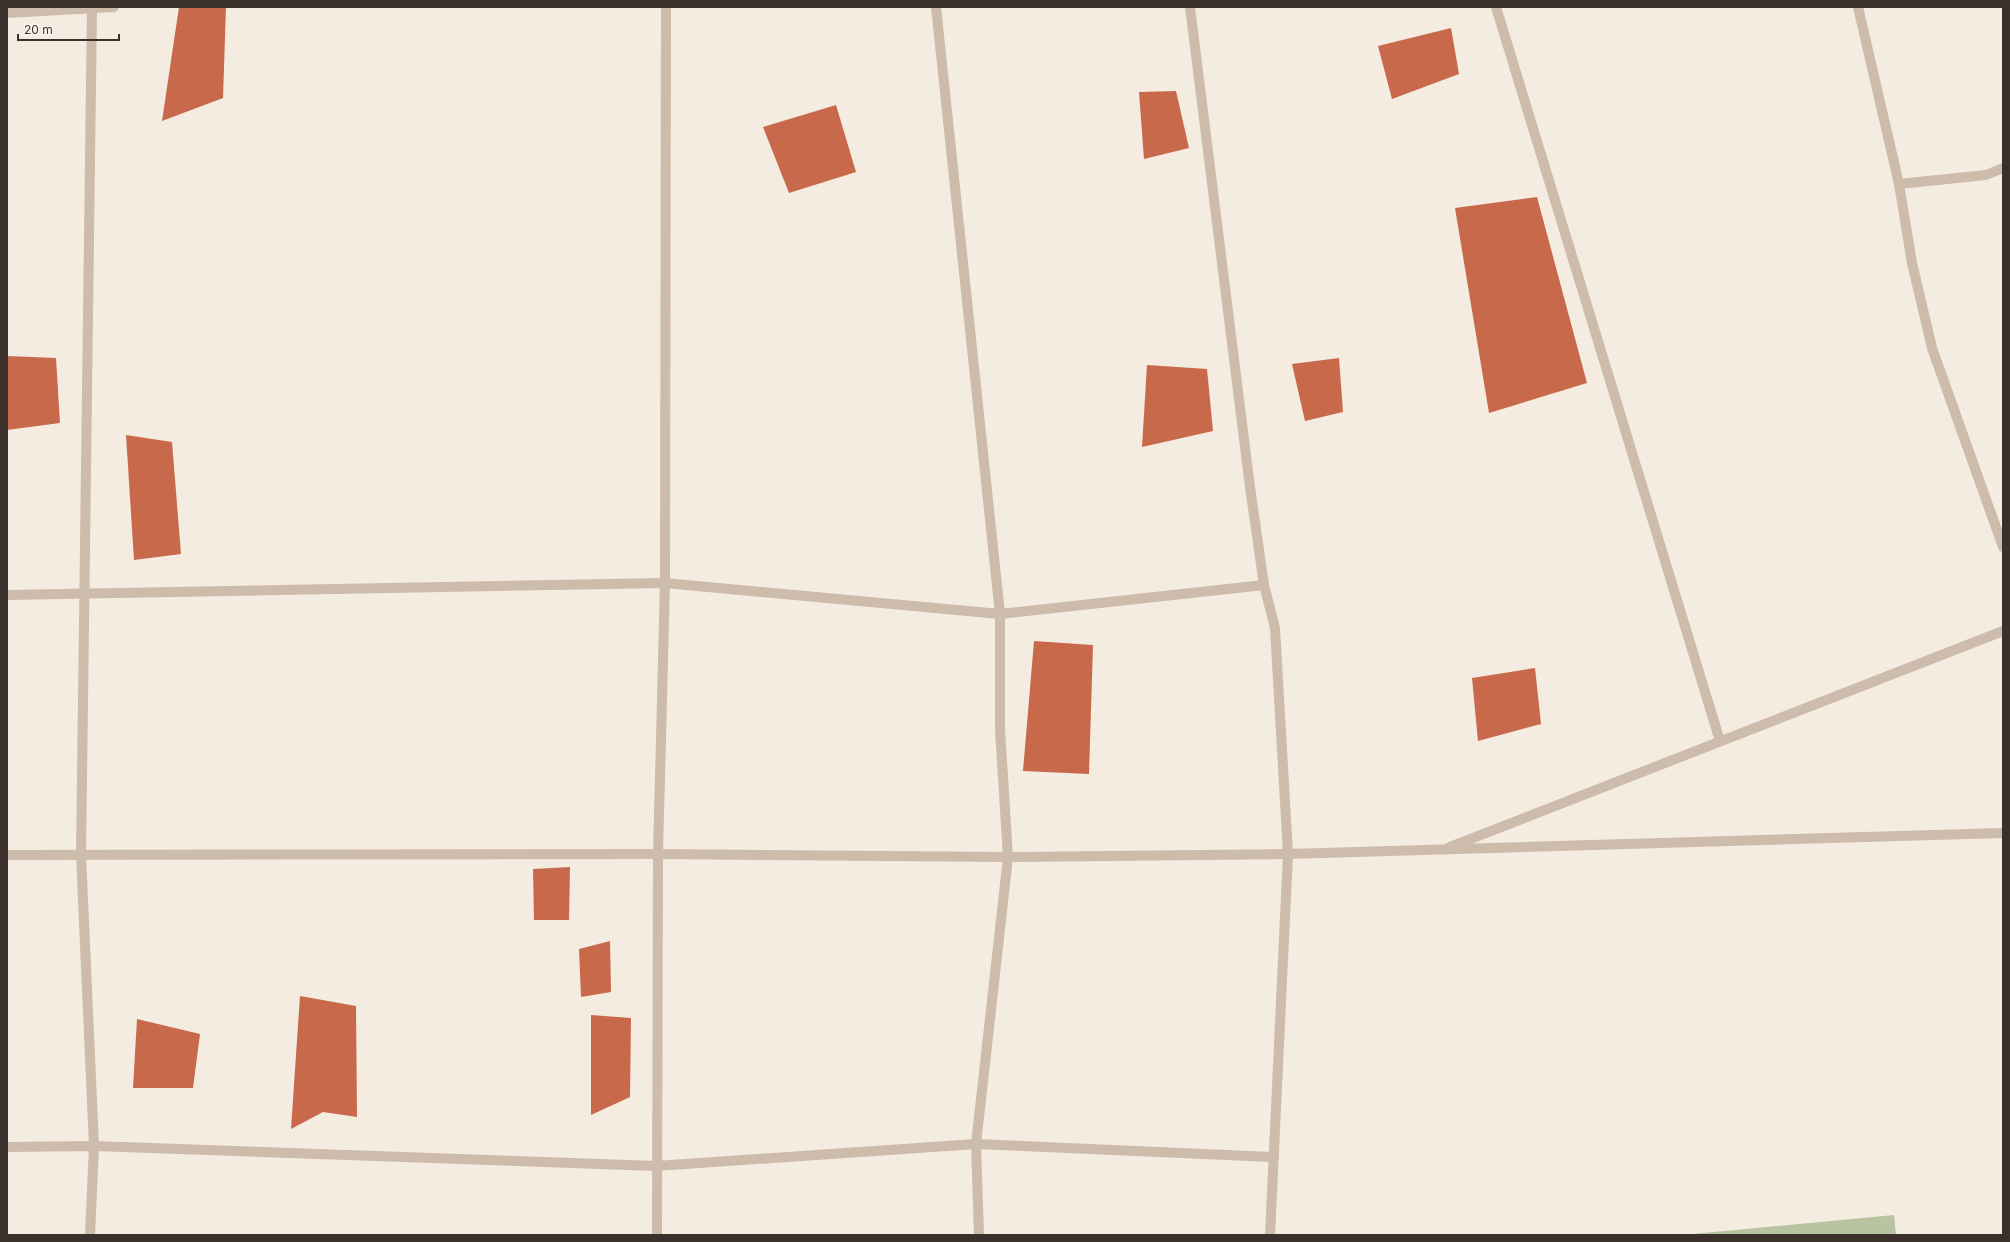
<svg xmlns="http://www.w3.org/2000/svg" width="2010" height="1242" viewBox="0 0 2010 1242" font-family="Inter,sans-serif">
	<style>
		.green { fill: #b8c4a0 }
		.building { fill: #c8694b }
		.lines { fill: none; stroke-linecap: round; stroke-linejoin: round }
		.minor { stroke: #cdbbac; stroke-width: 10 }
	</style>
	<rect width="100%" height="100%" fill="#f4ebe1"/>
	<!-- green -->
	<polygon class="green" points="1894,1215 1896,1235 1682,1235"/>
	<!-- building -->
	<g class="building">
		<polygon points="179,7 226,7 223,98 162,121"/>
		<polygon points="1451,28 1459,74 1392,99 1378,46"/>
		<polygon points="1176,91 1189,148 1144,159 1139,92"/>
		<polygon points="836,105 856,172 789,193 763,127"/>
		<polygon points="1537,197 1587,383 1489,413 1455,208"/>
		<polygon points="7,356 56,358 60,423 7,430"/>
		<polygon points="1339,358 1343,412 1305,421 1292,364"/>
		<polygon points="1147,365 1207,369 1213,431 1142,447"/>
		<polygon points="126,435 172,442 181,554 134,560"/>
		<polygon points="1034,641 1093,645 1089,774 1023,771"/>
		<polygon points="1535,668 1541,724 1478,741 1472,678"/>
		<polygon points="570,867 569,920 534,920 533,869"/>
		<polygon points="610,941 611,992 581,997 579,949"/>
		<polygon points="300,996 356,1006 357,1117 323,1112 291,1129"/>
		<polygon points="591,1015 631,1018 630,1097 591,1115"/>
		<polygon points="137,1019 200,1034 193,1088 133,1088"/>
	</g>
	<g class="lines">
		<!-- minor -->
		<g class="minor">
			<polyline points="936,7 1000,614 1000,729 1008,857 976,1144 979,1235"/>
			<polyline points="1190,7 1250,487 1264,585 1275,628 1288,854 1270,1235"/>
			<polyline points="1496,7 1720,741"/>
			<polyline points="1858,7 1899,184 1912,263 1932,348 2003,547"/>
			<polyline points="7,13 114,7"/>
			<polyline points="1899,184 1986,175 2003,168"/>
			<polyline points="7,595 665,583 1000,614 1264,585"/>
			<polyline points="1450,847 2003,631"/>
			<polyline points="7,855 658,854 1008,857 1288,854 2003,833"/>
			<polyline points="7,1147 94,1146 656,1166 976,1144 1274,1157"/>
			<polyline points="90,1235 94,1146 81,855 92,7"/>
			<polyline points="657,1235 658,854 665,583 666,7"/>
		</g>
	</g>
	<!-- border -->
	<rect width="2010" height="1242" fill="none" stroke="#3b302b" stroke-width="16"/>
	<!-- scale -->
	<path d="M18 34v6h101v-6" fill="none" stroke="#3b302b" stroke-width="2"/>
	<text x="24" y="34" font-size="12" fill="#3b302b" stroke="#fbf5ee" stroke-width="3" paint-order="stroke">20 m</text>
</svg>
